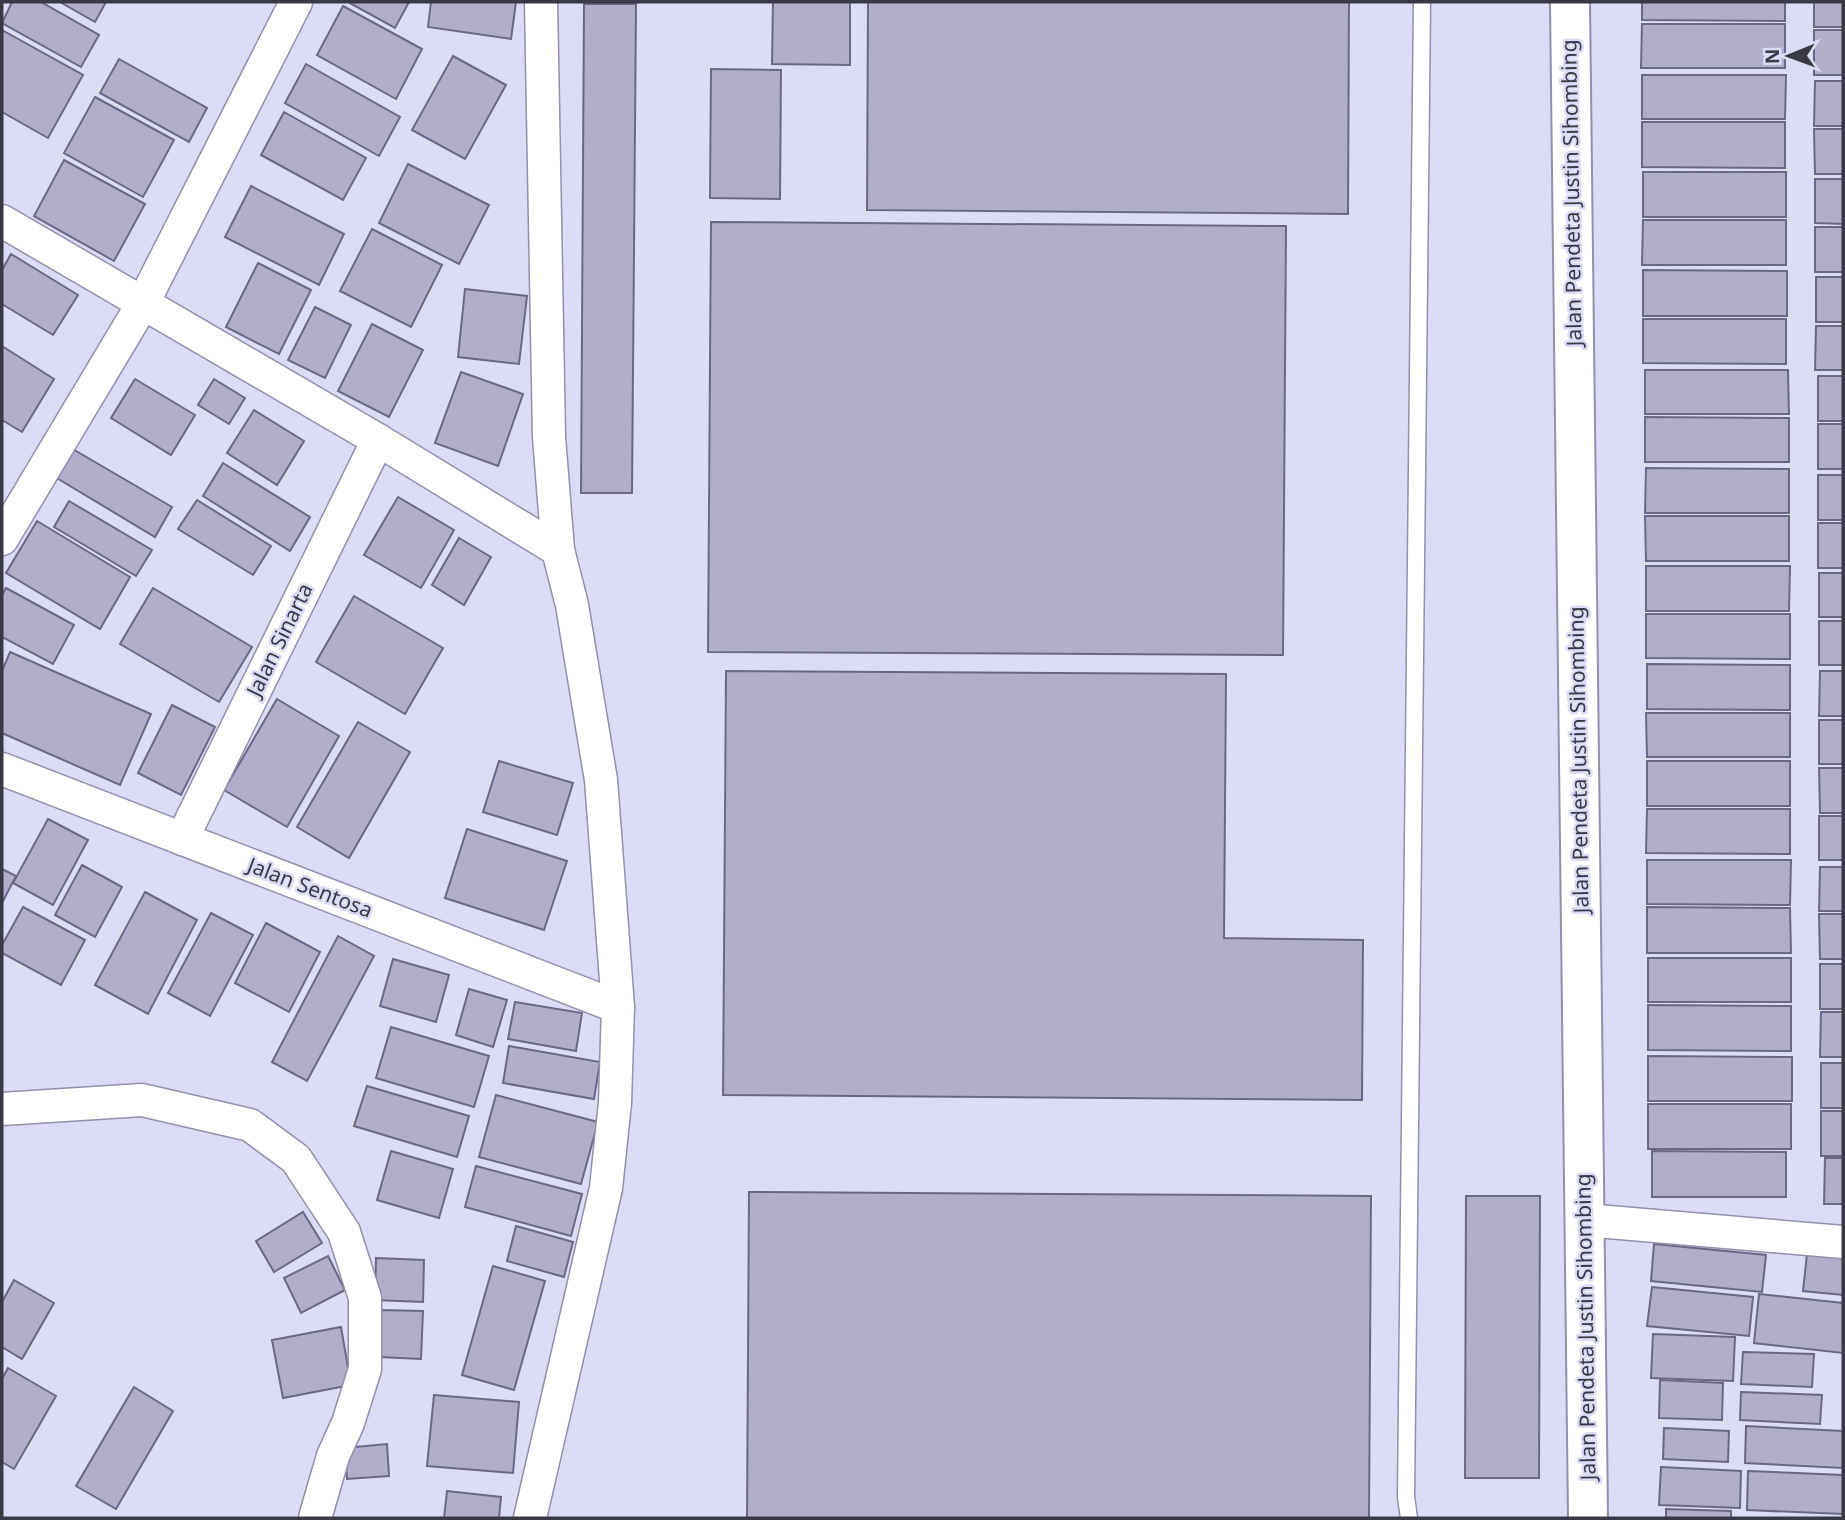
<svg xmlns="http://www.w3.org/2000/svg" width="1845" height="1520" viewBox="0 0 1845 1520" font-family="'Noto Sans',sans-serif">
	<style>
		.building { fill: #b0aecb; stroke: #6b6982; stroke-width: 2 }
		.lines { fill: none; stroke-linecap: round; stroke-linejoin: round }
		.service-casing { stroke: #9290ab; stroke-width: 19 }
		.minor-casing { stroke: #9290ab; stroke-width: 35 }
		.tertiary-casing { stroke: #9290ab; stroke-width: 42 }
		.service { stroke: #fff; stroke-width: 16 }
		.minor { stroke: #fff; stroke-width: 32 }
		.tertiary { stroke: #fff; stroke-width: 38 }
		.labels { text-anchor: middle; stroke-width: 5; stroke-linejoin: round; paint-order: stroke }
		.street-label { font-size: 21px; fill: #3a3a45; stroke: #dcdbf8 }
	</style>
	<rect width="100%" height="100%" fill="#dcdbf8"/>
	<!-- building -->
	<g class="building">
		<polygon points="12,2 41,2 99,35 81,67 2,23"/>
		<polygon points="60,2 106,2 95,22"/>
		<polygon points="348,2 409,2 395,28"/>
		<polygon points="431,2 516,2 511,39 428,27"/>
		<polygon points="773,2 850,2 850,65 772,64"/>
		<polygon points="868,2 1349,2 1348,214 867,210"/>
		<polygon points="1642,2 1785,2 1785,21 1642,20"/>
		<rect x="1814" y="2" width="29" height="25"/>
		<polygon points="584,4 636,4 632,493 581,493"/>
		<polygon points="343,6 422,49 396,99 317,55"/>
		<polygon points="1642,24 1785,24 1785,68 1641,68"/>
		<polygon points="2,30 83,75 48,138 2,112"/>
		<rect x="1814" y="30" width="29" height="45"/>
		<polygon points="453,56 506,85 465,159 412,130"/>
		<polygon points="119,59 207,108 189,142 100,93"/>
		<polygon points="306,64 400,117 379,156 285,103"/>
		<polygon points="711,69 781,70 780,199 710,198"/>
		<polygon points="1642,75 1786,75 1785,119 1642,119"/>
		<polygon points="1815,81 1843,81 1843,126 1814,126"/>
		<polygon points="95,97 174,140 143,197 64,153"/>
		<polygon points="284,112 366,158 343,200 261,155"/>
		<polygon points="1642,122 1785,122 1785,168 1642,167"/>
		<polygon points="1814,129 1843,129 1843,174 1815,174"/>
		<polygon points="64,160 145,204 114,261 34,216"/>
		<polygon points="408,164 489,205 459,264 379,223"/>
		<rect x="1643" y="172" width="143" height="45"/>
		<polygon points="1815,179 1843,179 1843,224 1815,223"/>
		<polygon points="251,186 344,234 319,285 225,237"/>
		<polygon points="1643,220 1786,220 1786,265 1642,265"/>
		<polygon points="711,222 1286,226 1283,655 708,652"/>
		<rect x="1815" y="227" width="28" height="45"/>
		<polygon points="372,229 442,265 411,327 340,291"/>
		<polygon points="11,254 78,295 53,335 2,304 2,270"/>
		<polygon points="258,263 311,290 279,354 226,327"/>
		<polygon points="1643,270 1787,271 1787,316 1643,316"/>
		<rect x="1816" y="277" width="27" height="45"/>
		<polygon points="465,289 527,296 519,364 458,357"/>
		<polygon points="315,307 351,325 325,378 288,360"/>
		<polygon points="1643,319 1786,319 1786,364 1643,363"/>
		<polygon points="372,324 423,350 389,417 338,391"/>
		<polygon points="1816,326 1843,326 1843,370 1815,370"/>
		<polygon points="2,346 54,379 22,432 2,420"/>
		<polygon points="1645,370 1788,370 1789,414 1645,414"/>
		<polygon points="461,372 523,394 498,466 435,443"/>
		<rect x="1818" y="376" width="25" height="45"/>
		<polygon points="135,379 195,415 171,455 111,418"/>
		<polygon points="214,379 245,398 229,424 198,405"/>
		<polygon points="254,410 304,441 277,485 227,453"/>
		<polygon points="1645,417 1789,418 1789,462 1645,462"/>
		<rect x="1818" y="424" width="25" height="45"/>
		<polygon points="71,448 172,507 155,537 55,477"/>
		<polygon points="223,463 310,517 290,551 203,496"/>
		<polygon points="1646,468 1789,469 1789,513 1645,513"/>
		<rect x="1818" y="475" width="25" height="45"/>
		<polygon points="398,497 454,530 421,588 364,555"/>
		<polygon points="197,500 271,546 253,575 178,529"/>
		<polygon points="69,501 152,550 136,576 54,527"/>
		<polygon points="1645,516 1789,516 1789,561 1646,561"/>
		<polygon points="37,521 130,577 100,629 6,573"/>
		<rect x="1818" y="523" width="25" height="45"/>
		<polygon points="459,538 491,557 464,605 432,585"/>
		<polygon points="1646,566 1790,566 1789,611 1646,611"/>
		<rect x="1819" y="573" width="24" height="44"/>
		<polygon points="6,588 74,625 53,664 2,637 2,595"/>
		<polygon points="153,588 252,647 219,702 120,644"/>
		<polygon points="354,596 443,648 405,714 316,662"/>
		<polygon points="1646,614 1790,614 1790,659 1646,658"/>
		<rect x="1819" y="621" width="24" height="44"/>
		<polygon points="10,652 151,714 120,785 2,733 2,671"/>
		<polygon points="1647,664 1790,665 1790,710 1647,709"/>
		<polygon points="726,671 1226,674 1224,938 1363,940 1362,1100 723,1095"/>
		<polygon points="1820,671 1843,671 1843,716 1819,716"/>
		<polygon points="277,699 339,736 287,827 224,790"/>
		<polygon points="172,705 215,727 181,795 138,773"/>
		<polygon points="1646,713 1790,713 1790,757 1647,757"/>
		<rect x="1819" y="720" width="24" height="44"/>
		<polygon points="358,722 410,752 349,858 297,827"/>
		<polygon points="499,761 573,783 557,835 483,812"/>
		<rect x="1647" y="761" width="143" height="45"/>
		<polygon points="1819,768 1843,768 1843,813 1820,813"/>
		<polygon points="1647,809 1790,809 1790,854 1646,853"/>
		<rect x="1819" y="816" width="24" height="44"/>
		<polygon points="48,819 88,840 53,905 13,883"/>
		<polygon points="467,829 567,861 544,930 445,898"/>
		<polygon points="1647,860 1791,860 1790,905 1647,904"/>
		<polygon points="82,865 122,887 95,937 55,915"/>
		<polygon points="1820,867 1843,867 1843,911 1819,911"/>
		<polygon points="2,869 16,876 2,903"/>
		<polygon points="145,892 197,920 148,1014 95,985"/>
		<polygon points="23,907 85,940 61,985 2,953 2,945"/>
		<polygon points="1647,907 1790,908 1791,953 1647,953"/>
		<polygon points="211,913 253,935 210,1016 168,993"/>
		<polygon points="1819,914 1843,914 1843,959 1820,959"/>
		<polygon points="266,923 320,952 289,1012 235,983"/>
		<polygon points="338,936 374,956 307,1081 272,1062"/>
		<rect x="1648" y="958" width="143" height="44"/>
		<polygon points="393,959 449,975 436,1022 380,1006"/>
		<rect x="1820" y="964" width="23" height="45"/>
		<polygon points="469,989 507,1000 493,1047 456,1035"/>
		<polygon points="515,1002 582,1013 576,1051 508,1039"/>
		<polygon points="1648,1005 1791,1006 1791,1051 1648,1050"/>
		<polygon points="1821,1012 1843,1012 1843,1057 1820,1057"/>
		<polygon points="391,1027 489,1056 474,1107 376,1078"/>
		<polygon points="509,1046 600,1062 594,1099 503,1083"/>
		<polygon points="1648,1056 1792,1057 1792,1101 1648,1101"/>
		<rect x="1821" y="1063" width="22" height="45"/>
		<polygon points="367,1086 469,1116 457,1157 354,1126"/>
		<polygon points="496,1095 598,1122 581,1184 479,1157"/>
		<rect x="1648" y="1104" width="143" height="45"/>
		<rect x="1821" y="1111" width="22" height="45"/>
		<polygon points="391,1151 453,1169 439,1218 377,1200"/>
		<polygon points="1652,1151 1786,1152 1786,1197 1652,1197"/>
		<polygon points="1825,1158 1843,1158 1843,1204 1824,1204"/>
		<polygon points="476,1166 582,1194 571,1236 465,1207"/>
		<polygon points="749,1192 1371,1196 1369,1518 747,1518"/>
		<polygon points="1466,1196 1540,1196 1539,1478 1465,1478"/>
		<polygon points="303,1212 322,1243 274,1272 256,1241"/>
		<polygon points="516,1226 573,1242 564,1277 507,1261"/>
		<polygon points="1654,1244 1766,1255 1762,1292 1651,1281"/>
		<polygon points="1807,1254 1843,1258 1843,1295 1803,1291"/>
		<polygon points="328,1256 345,1290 301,1313 284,1278"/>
		<polygon points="376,1258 424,1260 423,1302 375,1300"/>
		<polygon points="493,1266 545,1281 514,1390 462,1375"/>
		<polygon points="14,1280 54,1303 22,1359 2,1347 2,1302"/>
		<polygon points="1652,1287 1753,1297 1749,1336 1647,1326"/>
		<polygon points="1759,1294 1843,1303 1843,1353 1754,1343"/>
		<polygon points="380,1310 423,1311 421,1359 379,1357"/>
		<polygon points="341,1327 351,1385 283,1398 272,1340"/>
		<polygon points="1653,1334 1735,1337 1733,1381 1651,1378"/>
		<polygon points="1743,1352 1814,1354 1812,1387 1741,1384"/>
		<polygon points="8,1368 56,1396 14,1469 2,1462 2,1379"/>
		<polygon points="1660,1380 1723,1383 1722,1420 1659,1418"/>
		<polygon points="134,1387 173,1411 116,1509 76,1486"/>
		<polygon points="1741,1392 1822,1395 1820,1424 1740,1420"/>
		<polygon points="434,1395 519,1402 513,1473 427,1466"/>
		<polygon points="1746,1426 1843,1431 1843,1468 1745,1463"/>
		<polygon points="1664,1428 1729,1431 1728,1462 1663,1459"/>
		<polygon points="387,1444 389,1476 347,1479 345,1448"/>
		<polygon points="1661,1467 1741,1471 1740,1508 1659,1505"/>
		<polygon points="1748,1471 1843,1475 1843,1514 1747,1510"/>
		<polygon points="447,1491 501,1497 499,1518 444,1518"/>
		<polygon points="1666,1509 1731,1511 1731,1518 1666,1518"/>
	</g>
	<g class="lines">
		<defs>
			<path id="service" d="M1409 1518 1406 1497C1408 998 1420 500 1422 2"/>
			<g id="minor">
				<polyline points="2,221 378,440 558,550"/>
				<polyline points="2,539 142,305 296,2"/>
				<polyline points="2,769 618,1007"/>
				<polyline points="182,839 378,440"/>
				<polyline points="2,1109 142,1100 250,1125 296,1159 344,1232 365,1298 365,1369 348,1423 333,1456 315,1518"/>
				<polyline points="1585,1220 1843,1242"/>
				<polyline points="530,1518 606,1188 615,1103 618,1007 601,780 572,605 558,550 549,437 541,2"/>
			</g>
			<polyline id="tertiary" points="1570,2 1588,1518"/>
		</defs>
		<!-- service casing -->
		<use href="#service" class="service-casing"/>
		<!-- minor casing -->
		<use href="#minor" class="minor-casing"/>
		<!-- tertiary casing -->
		<use href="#tertiary" class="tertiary-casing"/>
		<!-- service -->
		<use href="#service" class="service"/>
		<!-- minor -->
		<use href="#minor" class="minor"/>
		<!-- tertiary -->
		<use href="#tertiary" class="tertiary"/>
	</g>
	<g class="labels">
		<!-- street labels -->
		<g class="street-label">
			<text transform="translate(1572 193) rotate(-91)" y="7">Jalan Pendeta Justin Sihombing</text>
			<text transform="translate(280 640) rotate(-64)" y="7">Jalan Sinarta</text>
			<text transform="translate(1579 760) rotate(-91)" y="7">Jalan Pendeta Justin Sihombing</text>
			<text transform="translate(310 888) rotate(21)" y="7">Jalan Sentosa</text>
			<text transform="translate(1586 1327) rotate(-91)" y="7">Jalan Pendeta Justin Sihombing</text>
		</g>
	</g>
	<!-- border -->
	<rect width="1845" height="1520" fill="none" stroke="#3a3a45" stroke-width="7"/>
	<!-- north arrow -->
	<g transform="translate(1789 56) rotate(269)" stroke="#dcdbf8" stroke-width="5" paint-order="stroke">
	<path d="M0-5L12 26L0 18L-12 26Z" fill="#3a3a45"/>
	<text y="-10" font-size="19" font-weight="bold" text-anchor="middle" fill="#3a3a45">N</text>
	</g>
</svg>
